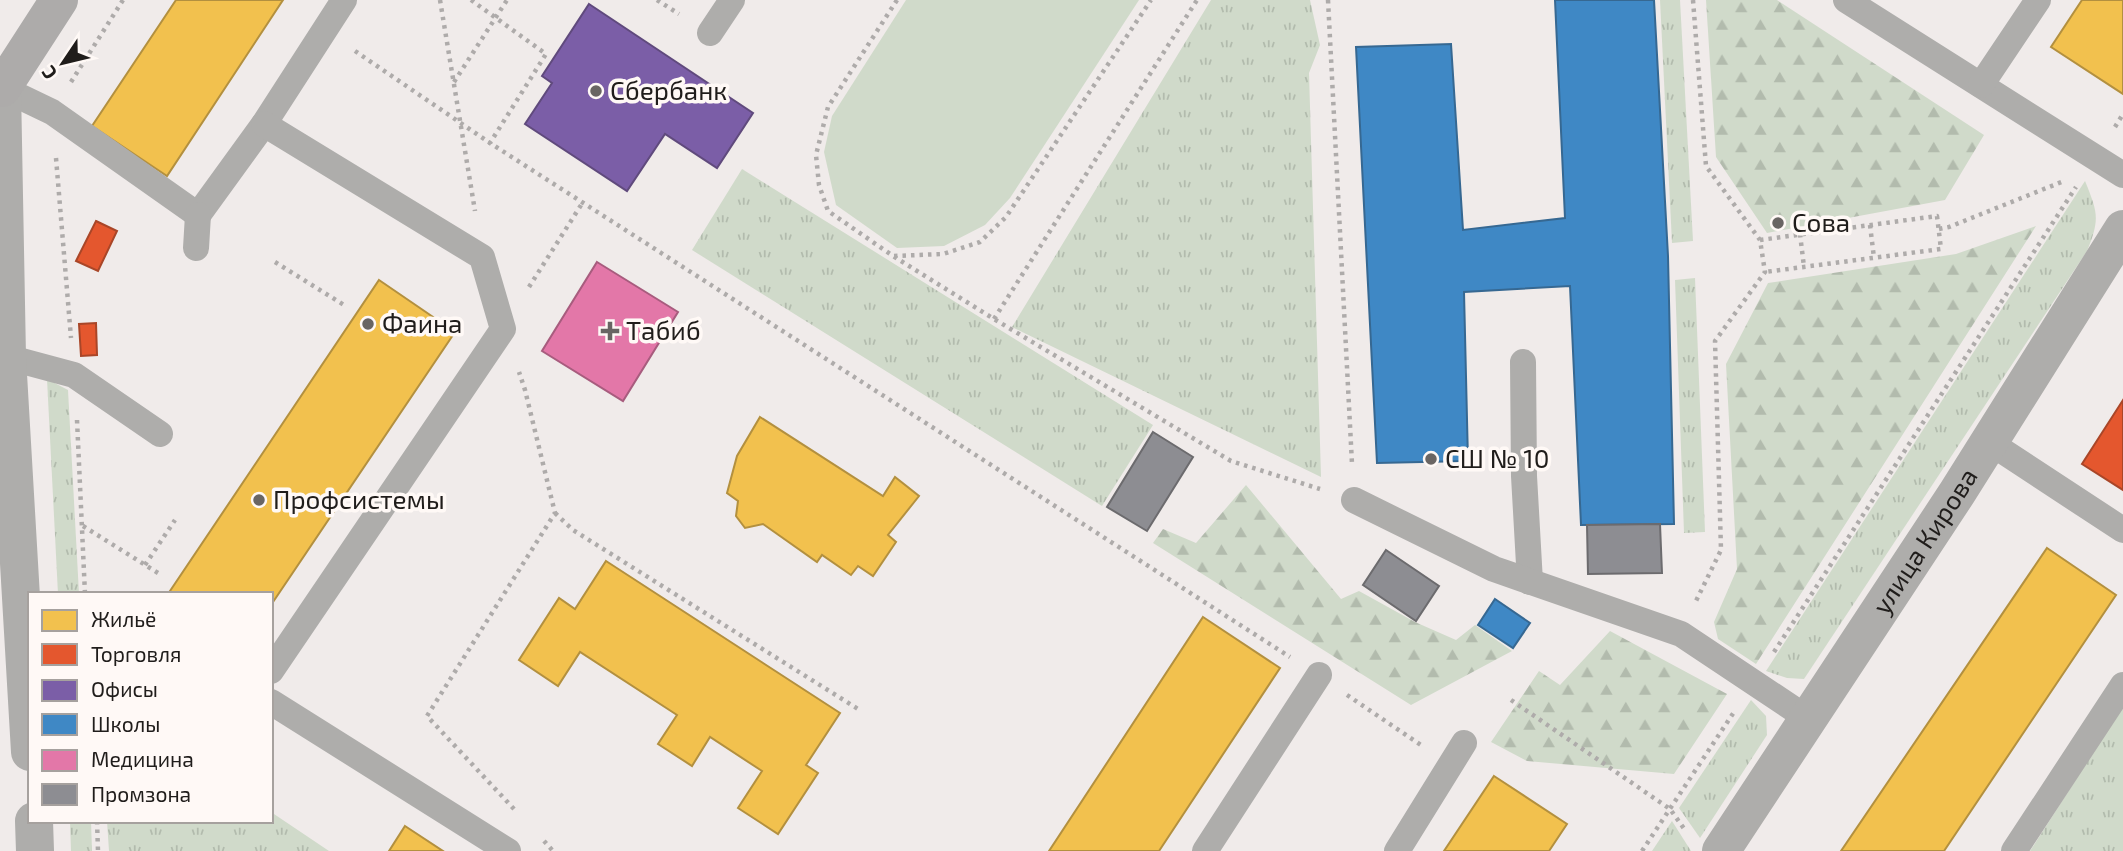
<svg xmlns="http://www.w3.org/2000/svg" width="2123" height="851" viewBox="0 0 2123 851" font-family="'Exo 2',sans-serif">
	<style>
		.grass { fill: url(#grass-tufts) }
		.forest { fill: url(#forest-firs) }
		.green { fill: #d0daca }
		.homes { fill: #f2c14e; stroke: #b3903f; stroke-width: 2 }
		.shops { fill: #e4572e; stroke: #a94628; stroke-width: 2 }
		.offices { fill: #7b5ea7; stroke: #604a7d; stroke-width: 2 }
		.schools { fill: #3f88c5; stroke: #366892; stroke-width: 2 }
		.health { fill: #e377a8; stroke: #a85c7e; stroke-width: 2 }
		.industry { fill: #8d8d92; stroke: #6c6b6e; stroke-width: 2 }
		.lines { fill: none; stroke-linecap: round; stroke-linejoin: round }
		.path { stroke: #aeabaa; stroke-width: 4.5; stroke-dasharray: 3.5 5; stroke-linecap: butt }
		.service { stroke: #aeadab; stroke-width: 26 }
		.minor { stroke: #aeadab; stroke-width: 38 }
		.tertiary { stroke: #aeadab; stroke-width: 38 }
		.secondary { stroke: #adabaa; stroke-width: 38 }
		.poi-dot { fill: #696563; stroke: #fff9f6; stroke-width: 2.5 }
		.labels { text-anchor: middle; stroke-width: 7; stroke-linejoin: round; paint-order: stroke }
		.poi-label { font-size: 26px; fill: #201d1b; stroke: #fff9f6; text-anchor: start }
		.street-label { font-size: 26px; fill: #201d1b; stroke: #fff9f6 }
	</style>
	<defs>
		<pattern id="grass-tufts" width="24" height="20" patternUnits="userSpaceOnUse" patternTransform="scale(1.75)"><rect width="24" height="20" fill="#d0daca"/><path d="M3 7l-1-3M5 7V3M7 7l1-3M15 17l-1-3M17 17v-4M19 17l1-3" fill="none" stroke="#b2bbad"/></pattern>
		<pattern id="forest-firs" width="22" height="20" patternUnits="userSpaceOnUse" patternTransform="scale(1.75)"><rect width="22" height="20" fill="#d0daca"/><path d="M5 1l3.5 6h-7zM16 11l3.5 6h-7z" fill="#b2bbad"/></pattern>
	</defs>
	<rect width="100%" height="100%" fill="#f0ebea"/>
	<!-- grass -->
	<g class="grass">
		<polygon points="1211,0 1310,0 1320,45 1309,73 1321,477 1012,327"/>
		<polygon points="1660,0 1680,0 1693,241 1672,243"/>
		<polygon points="742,169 1153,425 1102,506 692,250"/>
		<path d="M2085 181C2098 213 2100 219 2087 251L1804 679 1787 678 1766 671Z"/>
		<polygon points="1695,278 1705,532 1684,533 1675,280"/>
		<polygon points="47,379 68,390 79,594 58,594"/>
		<polygon points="1751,700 1766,716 1767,735 1700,838 1679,808"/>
		<polygon points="2123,706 2123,851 2030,851"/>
		<polygon points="271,812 329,851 109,851 107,821 271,821"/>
		<polygon points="70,821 91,821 92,851 71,851"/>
		<polygon points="1672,821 1691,851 1652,851"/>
	</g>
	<!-- forest -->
	<g class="forest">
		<polygon points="1706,0 1777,0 1984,135 1945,200 1767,233 1716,157"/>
		<polygon points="2036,226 1756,664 1718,639 1714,622 1737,569 1726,364 1768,283 1956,254"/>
		<polygon points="1246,485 1341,599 1359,591 1415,622 1456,640 1475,625 1512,651 1411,705 1153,543 1163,529 1196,543"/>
		<polygon points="1610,631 1727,694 1674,774 1527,761 1491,742 1539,671 1560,685"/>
	</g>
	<!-- green -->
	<polygon class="green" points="906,0 1139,0 1010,198 985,225 944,246 897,248 836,205 824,152 832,116"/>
	<!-- homes -->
	<g class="homes">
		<polygon points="176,0 283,0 167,176 92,126"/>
		<polygon points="2082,0 2123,0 2123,94 2051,47"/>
		<polygon points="379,280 455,332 271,605 271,594 168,594"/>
		<polygon points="760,417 883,496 895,477 919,496 888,535 896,542 873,576 858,566 851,575 822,555 817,562 763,524 745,528 736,516 738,501 727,493 737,456"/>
		<polygon points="2047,548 2116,595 1944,851 1841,851"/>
		<polygon points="606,561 840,713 806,765 818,773 778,834 738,808 762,771 710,737 692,766 658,744 677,715 580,652 558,686 519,660 559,598 575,609"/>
		<polygon points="1203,617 1280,668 1159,851 1049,851"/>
		<polygon points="1494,776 1567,824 1549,851 1444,851"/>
		<polygon points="405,826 443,851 389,851"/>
	</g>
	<!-- shops -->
	<g class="shops">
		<polygon points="96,221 117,231 98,271 76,261"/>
		<polygon points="96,323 97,355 81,356 79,324"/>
		<polygon points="2123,400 2123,490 2082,464"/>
	</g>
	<!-- offices -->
	<polygon class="offices" points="589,4 753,113 717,168 665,134 627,191 525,124 552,83 542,76"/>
	<!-- schools -->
	<g class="schools">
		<polygon points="1555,0 1654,0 1668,256 1674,524 1581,525 1570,286 1464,292 1468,461 1377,463 1356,47 1451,44 1463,230 1565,218"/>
		<polygon points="1495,599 1530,623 1513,648 1478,625"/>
	</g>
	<!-- health -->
	<polygon class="health" points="597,262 678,312 623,401 542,351"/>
	<!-- industry -->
	<g class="industry">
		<polygon points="1153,432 1193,457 1147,531 1107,507"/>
		<polygon points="1660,524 1662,573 1588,574 1587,525"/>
		<polygon points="1386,550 1439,586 1416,621 1363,585"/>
	</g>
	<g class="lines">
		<!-- path -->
		<g class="path">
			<polyline points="440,0 475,211"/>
			<polyline points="471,0 546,54 490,143 1290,657"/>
			<polyline points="657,0 679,14"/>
			<polyline points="897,0 828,107 816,155 819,185 828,211 893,256 994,319 1231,461 1320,489"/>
			<polyline points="1328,0 1352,464"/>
			<polyline points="1693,0 1706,166 1760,240 1765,272 1715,341 1721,550 1695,603"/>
			<polyline points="355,51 490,143"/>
			<polyline points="71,82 123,0"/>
			<polyline points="454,82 507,0"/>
			<polyline points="2115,127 2123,114"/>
			<polyline points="56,158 71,338"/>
			<polyline points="1870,225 1874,258"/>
			<polyline points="1939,229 1949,227 2064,181"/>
			<polyline points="1800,234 1804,267"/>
			<polyline points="1760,240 1937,216 1941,249 1765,272"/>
			<polyline points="894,256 943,254 980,242 1006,217 1151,0"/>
			<polyline points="275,262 344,305"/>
			<polyline points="529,287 583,202"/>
			<polyline points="994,319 1197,0"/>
			<polyline points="77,420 85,594"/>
			<polyline points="555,513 573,530 858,709"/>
			<polyline points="83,526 158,573"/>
			<polyline points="145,565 175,520"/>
			<polyline points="1774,652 2076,187"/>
			<polyline points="1347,695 1421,745"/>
			<polyline points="1511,700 1670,809 1685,830"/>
			<polyline points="514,809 427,716 555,513 525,390 519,372"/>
			<polyline points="97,821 98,851"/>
			<polyline points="544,841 553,851"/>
			<polyline points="1642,851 1734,712"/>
		</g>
		<!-- service -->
		<g class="service">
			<polyline points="1846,0 2123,175"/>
			<polyline points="710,33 732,0"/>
			<polyline points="1981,85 2038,0"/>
			<polyline points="2,88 52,112 198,215 264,124 344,0"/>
			<polyline points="264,124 482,257 503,329 271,671"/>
			<polyline points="196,248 198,215"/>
			<polyline points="7,357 74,375 160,434"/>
			<polyline points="1523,362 1524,476 1530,582"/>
			<polyline points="1989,442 2123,530"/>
			<polyline points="1354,500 1494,569 1681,634 1807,718"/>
			<polyline points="271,702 508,851"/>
			<polyline points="1205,851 1319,675"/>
			<polyline points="1397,851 1464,743"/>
			<polyline points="2014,851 2123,685"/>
		</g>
		<!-- minor -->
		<path class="minor" id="s1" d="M1721 851 1957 493 2123 229"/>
		<!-- tertiary -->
		<g class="tertiary">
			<polyline points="2,88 7,357 30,752"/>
			<polyline points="34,821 35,851"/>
		</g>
		<!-- secondary -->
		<polyline class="secondary" points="0,87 2,88 59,0"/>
	</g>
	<!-- markers -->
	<g class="poi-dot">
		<circle cx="596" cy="91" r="7"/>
		<circle cx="1778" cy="223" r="7"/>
		<circle cx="368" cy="324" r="7"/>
		<path d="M606.5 320.5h7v7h7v7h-7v7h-7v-7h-7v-7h7z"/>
		<circle cx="1431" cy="459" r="7"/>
		<circle cx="259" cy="500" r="7"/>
	</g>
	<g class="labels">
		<!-- poi labels -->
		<g class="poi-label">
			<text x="610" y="100">Сбербанк</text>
			<text x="1792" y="232">Сова</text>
			<text x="382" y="333">Фаина</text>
			<text x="626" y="340">Табиб</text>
			<text x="1445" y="468">СШ № 10</text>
			<text x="273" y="509">Профсистемы</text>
		</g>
		<!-- street labels -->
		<g class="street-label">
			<text dy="9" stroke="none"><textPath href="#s1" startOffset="371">улица Кирова</textPath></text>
		</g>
	</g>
	<!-- legend -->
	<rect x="28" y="592" width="245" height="231" fill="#fff9f6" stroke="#a6a19e" stroke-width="2"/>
	<rect x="42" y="610" width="35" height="21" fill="#f2c14e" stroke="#a6a19e" stroke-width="2"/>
	<text x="91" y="627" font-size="21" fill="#201d1b">Жильё</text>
	<rect x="42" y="644" width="35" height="21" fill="#e4572e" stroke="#a6a19e" stroke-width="2"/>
	<text x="91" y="662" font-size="21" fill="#201d1b">Торговля</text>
	<rect x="42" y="680" width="35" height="21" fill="#7b5ea7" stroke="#a6a19e" stroke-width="2"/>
	<text x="91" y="697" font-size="21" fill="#201d1b">Офисы</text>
	<rect x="42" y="714" width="35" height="21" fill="#3f88c5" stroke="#a6a19e" stroke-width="2"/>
	<text x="91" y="732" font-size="21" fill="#201d1b">Школы</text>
	<rect x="42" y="750" width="35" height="21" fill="#e377a8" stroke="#a6a19e" stroke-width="2"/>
	<text x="91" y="767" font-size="21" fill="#201d1b">Медицина</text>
	<rect x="42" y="784" width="35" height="21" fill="#8d8d92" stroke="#a6a19e" stroke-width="2"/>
	<text x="91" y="802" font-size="21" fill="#201d1b">Промзона</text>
	<!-- north arrow -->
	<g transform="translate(63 63) rotate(235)" stroke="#fff9f6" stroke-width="5" paint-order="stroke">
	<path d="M0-5L12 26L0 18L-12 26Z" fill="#201d1b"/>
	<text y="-10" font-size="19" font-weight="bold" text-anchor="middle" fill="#201d1b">С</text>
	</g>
</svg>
